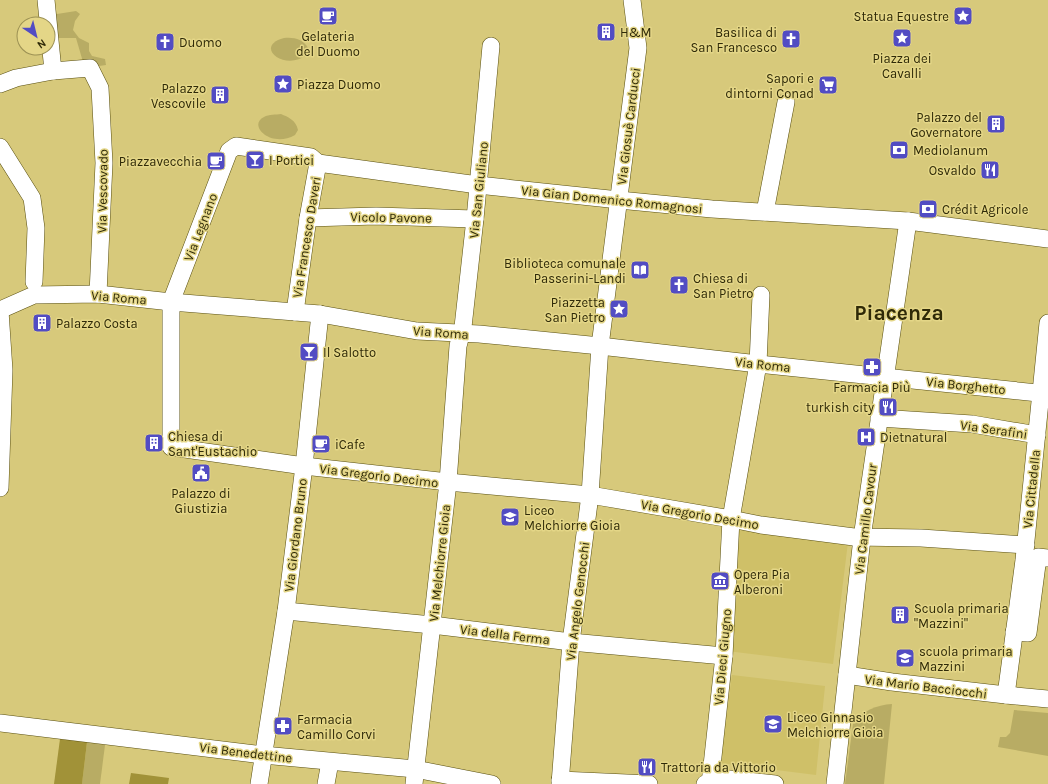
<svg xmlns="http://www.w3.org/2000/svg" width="1048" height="784" viewBox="0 0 1048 784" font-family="Karla,sans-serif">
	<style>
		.built { fill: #cfc068 }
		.green { fill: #b8ac64 }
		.forest { fill: #a19238 }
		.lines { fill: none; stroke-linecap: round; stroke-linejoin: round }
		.minor-casing { stroke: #594f0f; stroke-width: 18 }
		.minor { stroke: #fff; stroke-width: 17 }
		.labels { text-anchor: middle; stroke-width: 3; stroke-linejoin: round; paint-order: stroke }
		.poi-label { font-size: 13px; fill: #2f2a08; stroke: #e4d687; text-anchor: start }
		.street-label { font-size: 13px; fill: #2f2a08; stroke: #e4d687 }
		.town-label { font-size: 21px; font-weight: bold; fill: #2f2a08; stroke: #e4d687 }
	</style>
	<rect width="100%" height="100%" fill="#d7c97b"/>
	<!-- built -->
	<g class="built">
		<polygon points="735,530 848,542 833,664 727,651"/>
		<polygon points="732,675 825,686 816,775 720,763"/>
	</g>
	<!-- green -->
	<g class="green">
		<polygon points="76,11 80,14 75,21 73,30 79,38 89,43 89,51 92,56 105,59 106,65 92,67 83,62 76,38 53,38 49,12 57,14"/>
		<path d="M284 38C294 37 303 39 308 48L307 55C284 72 253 46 284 38Z"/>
		<path d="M281 114C288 117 296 120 298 130L295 135C271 149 247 125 264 117 269 114 276 115 281 114Z"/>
		<path d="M892 704 884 784H845L853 724C861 711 877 705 892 704Z"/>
		<polygon points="1014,710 1048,713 1048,756 998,747 1000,737 1006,737 1010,733"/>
		<polygon points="87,742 105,745 100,784 82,784"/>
	</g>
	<!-- forest -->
	<g class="forest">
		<polygon points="60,739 87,742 82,784 54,784"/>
		<polygon points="131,773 169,778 168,784 129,784"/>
	</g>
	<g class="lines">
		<defs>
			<g id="minor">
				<polyline points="46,0 53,71"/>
				<polyline points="0,84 16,78 53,71 90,68 100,88 104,163 98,294"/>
				<polyline points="0,147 32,198 36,228 34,282"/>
				<polyline points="318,163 311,157 236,146 229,151 171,302 171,447 304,466 448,482 590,495 731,519 761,525 854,537 921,538 1026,545"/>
				<polyline points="318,163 478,185 619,200 712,209 908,221 1048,239"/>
				<polyline points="765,212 786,102"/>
				<polyline points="308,218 376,216 475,219"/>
				<polyline points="0,310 34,295 98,294 171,302 320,314 417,331 479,334 600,346 758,364 1048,394"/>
				<polyline points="0,311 4,370 0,488"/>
				<polyline points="295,312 308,218 318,163"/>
				<polyline points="879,418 972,424 1037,435"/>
				<polyline points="286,611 432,625 571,642 724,656"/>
				<polyline points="1014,632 1028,633 1038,557 1048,558"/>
				<polyline points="847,675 892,682 1006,695 1048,699"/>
				<polyline points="1006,695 1024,560 1048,323"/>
				<polyline points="0,723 263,755 415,769 492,784"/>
				<polyline points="560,780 649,784"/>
				<polyline points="259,784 286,611 304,466 320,314"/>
				<polyline points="326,784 330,762"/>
				<polyline points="414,784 448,482 458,346 463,327 475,219 491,46"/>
				<polyline points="560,784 571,642 590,495 600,346 638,48 632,0"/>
				<polyline points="705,784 720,778 775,784"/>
				<polyline points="710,784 724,656 731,519 758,364 761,295"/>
				<polyline points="835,784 862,538 908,221"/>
			</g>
		</defs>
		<!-- minor casing -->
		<use href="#minor" class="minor-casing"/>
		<!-- minor -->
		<use href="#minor" class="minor"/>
	</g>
	<!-- icons -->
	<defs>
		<symbol id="cafe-square" viewBox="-11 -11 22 22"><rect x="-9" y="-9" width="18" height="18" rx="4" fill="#524cc3" stroke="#e4d687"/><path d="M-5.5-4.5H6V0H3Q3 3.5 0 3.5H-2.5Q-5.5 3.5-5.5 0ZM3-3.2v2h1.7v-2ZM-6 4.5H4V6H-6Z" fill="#fff"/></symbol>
		<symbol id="sight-square" viewBox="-11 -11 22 22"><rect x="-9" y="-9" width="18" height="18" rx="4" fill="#524cc3" stroke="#e4d687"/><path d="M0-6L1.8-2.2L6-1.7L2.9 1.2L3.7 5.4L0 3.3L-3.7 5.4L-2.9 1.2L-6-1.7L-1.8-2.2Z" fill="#fff"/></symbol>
		<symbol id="building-square" viewBox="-11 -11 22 22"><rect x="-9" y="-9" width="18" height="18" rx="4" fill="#524cc3" stroke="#e4d687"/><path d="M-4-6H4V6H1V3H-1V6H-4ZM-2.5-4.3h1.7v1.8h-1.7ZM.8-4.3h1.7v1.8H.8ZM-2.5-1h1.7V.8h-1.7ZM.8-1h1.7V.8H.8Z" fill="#fff"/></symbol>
		<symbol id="church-square" viewBox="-11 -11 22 22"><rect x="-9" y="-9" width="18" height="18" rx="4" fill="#524cc3" stroke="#e4d687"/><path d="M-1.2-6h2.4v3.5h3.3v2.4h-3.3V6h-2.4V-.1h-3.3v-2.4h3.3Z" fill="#fff"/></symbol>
		<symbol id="supermarket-square" viewBox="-11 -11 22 22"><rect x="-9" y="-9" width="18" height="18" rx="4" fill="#524cc3" stroke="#e4d687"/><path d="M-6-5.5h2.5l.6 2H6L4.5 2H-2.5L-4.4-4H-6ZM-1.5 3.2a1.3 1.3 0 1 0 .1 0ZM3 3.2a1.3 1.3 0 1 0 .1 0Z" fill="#fff"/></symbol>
		<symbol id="bank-square" viewBox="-11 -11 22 22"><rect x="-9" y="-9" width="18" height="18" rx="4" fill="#524cc3" stroke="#e4d687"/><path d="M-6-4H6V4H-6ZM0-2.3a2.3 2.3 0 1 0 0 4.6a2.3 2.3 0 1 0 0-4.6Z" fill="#fff"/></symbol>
		<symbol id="bar-square" viewBox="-11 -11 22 22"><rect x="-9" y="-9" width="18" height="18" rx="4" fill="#524cc3" stroke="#e4d687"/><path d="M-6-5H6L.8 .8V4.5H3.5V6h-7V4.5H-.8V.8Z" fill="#fff"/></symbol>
		<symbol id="restaurant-square" viewBox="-11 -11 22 22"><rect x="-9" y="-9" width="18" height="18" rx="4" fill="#524cc3" stroke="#e4d687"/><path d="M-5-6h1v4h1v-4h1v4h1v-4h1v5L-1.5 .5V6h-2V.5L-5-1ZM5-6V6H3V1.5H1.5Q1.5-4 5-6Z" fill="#fff"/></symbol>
		<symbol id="library-square" viewBox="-11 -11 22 22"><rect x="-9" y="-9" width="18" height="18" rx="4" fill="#524cc3" stroke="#e4d687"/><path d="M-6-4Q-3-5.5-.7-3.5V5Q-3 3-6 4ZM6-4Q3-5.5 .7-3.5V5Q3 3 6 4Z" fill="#fff"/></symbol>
		<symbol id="pharmacy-square" viewBox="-11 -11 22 22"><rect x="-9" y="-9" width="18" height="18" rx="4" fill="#524cc3" stroke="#e4d687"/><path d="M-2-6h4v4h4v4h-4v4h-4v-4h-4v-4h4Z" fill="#fff"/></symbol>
		<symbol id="hospital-square" viewBox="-11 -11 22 22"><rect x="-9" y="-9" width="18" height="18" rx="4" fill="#524cc3" stroke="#e4d687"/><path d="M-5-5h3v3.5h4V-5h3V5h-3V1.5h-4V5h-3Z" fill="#fff"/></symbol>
		<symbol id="civic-square" viewBox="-11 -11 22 22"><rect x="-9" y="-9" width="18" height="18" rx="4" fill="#524cc3" stroke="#e4d687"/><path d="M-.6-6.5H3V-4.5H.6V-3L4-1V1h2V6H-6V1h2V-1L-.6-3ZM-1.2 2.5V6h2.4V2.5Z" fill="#fff"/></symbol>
		<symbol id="school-square" viewBox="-11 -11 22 22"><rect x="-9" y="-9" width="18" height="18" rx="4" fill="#524cc3" stroke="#e4d687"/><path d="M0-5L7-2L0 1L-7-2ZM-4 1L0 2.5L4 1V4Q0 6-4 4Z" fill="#fff"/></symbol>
		<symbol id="museum-square" viewBox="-11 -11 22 22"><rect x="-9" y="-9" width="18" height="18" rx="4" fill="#524cc3" stroke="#e4d687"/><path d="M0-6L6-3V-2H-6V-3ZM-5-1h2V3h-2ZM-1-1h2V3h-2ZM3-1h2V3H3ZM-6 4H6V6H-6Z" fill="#fff"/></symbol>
	</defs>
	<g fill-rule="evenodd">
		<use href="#cafe-square" x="317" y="5" width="22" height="22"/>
		<use href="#sight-square" x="952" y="5" width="22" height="22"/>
		<use href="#building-square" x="595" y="21" width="22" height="22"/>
		<use href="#sight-square" x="891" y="27" width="22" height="22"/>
		<use href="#church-square" x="780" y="28" width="22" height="22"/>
		<use href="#church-square" x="154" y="31" width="22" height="22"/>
		<use href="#sight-square" x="272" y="73" width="22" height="22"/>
		<use href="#supermarket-square" x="817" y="74" width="22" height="22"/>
		<use href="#building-square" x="209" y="84" width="22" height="22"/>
		<use href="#building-square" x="985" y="113" width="22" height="22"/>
		<use href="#bank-square" x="888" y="139" width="22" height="22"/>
		<use href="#bar-square" x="244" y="149" width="22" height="22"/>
		<use href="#cafe-square" x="205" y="150" width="22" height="22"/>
		<use href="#restaurant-square" x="979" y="159" width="22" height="22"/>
		<use href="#bank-square" x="917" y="198" width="22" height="22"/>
		<use href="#library-square" x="629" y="259" width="22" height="22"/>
		<use href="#church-square" x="668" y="274" width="22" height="22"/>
		<use href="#sight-square" x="608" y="298" width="22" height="22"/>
		<use href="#building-square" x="31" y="312" width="22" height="22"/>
		<use href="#bar-square" x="298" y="341" width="22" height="22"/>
		<use href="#pharmacy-square" x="861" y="356" width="22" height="22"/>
		<use href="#restaurant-square" x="877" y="396" width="22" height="22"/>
		<use href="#hospital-square" x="855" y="426" width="22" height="22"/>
		<use href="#building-square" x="143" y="432" width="22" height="22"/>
		<use href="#cafe-square" x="310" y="433" width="22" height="22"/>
		<use href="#civic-square" x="190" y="462" width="22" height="22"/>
		<use href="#school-square" x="499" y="506" width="22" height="22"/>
		<use href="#museum-square" x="709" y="570" width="22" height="22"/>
		<use href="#building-square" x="889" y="604" width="22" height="22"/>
		<use href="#school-square" x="894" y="647" width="22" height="22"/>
		<use href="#school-square" x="762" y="713" width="22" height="22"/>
		<use href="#pharmacy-square" x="272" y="715" width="22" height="22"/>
		<use href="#restaurant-square" x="636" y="756" width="22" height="22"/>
	</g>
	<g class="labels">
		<!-- poi labels -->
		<g class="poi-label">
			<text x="949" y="21" text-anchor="end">Statua Equestre</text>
			<text x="620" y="37">H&amp;M</text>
			<text x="777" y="37" text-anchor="end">Basilica di<tspan x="777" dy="15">San Francesco</tspan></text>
			<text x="328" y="41" text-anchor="middle">Gelateria<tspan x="328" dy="15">del Duomo</tspan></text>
			<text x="179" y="47">Duomo</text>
			<text x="902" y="63" text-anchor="middle">Piazza dei<tspan x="902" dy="15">Cavalli</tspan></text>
			<text x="814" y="83" text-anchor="end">Sapori e<tspan x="814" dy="15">dintorni Conad</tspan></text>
			<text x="297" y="89">Piazza Duomo</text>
			<text x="206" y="93" text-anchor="end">Palazzo<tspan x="206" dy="15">Vescovile</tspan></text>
			<text x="982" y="122" text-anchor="end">Palazzo del<tspan x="982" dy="15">Governatore</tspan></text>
			<text x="913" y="155">Mediolanum</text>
			<text x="269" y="165">I Portici</text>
			<text x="202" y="166" text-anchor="end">Piazzavecchia</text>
			<text x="976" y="175" text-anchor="end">Osvaldo</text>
			<text x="942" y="214">Crédit Agricole</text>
			<text x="626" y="268" text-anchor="end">Biblioteca comunale<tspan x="626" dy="15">Passerini-Landi</tspan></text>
			<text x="693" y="283">Chiesa di<tspan x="693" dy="15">San Pietro</tspan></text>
			<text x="605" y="307" text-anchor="end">Piazzetta<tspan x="605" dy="15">San Pietro</tspan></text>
			<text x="56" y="328">Palazzo Costa</text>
			<text x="323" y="357">Il Salotto</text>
			<text x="872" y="392" text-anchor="middle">Farmacia Più</text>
			<text x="874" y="412" text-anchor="end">turkish city</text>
			<text x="168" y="441">Chiesa di<tspan x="168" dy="15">Sant'Eustachio</tspan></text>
			<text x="880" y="442">Dietnatural</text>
			<text x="335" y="449">iCafe</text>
			<text x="201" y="498" text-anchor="middle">Palazzo di<tspan x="201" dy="15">Giustizia</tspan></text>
			<text x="524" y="515">Liceo<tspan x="524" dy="15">Melchiorre Gioia</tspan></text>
			<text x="734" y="579">Opera Pia<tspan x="734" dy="15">Alberoni</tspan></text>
			<text x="914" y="613">Scuola primaria<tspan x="914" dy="15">"Mazzini"</tspan></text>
			<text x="919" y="656">scuola primaria<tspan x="919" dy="15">Mazzini</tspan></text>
			<text x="787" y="722">Liceo Ginnasio<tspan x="787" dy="15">Melchiorre Gioia</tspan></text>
			<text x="297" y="724">Farmacia<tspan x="297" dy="15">Camillo Corvi</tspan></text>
			<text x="661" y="772">Trattoria da Vittorio</text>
		</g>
		<!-- street labels -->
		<g class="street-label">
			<text transform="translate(628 126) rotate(-83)" y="5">Via Giosuè Carducci</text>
			<text transform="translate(478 190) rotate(-84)" y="5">Via San Giuliano</text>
			<text transform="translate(102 191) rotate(-89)" y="5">Via Vescovado</text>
			<text transform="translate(612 199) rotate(6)" y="5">Via Gian Domenico Romagnosi</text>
			<text transform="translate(391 217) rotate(1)" y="5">Vicolo Pavone</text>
			<text transform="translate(200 227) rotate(-69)" y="5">Via Legnano</text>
			<text transform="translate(306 237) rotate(-81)" y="5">Via Francesco Daveri</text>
			<text transform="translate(119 297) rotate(5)" y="5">Via Roma</text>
			<text transform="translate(441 332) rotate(4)" y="5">Via Roma</text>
			<text transform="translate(763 364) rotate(6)" y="5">Via Roma</text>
			<text transform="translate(966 385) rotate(6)" y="5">Via Borghetto</text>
			<text transform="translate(994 429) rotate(8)" y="5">Via Serafini</text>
			<text transform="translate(379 475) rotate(7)" y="5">Via Gregorio Decimo</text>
			<text transform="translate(1031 489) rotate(-84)" y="5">Via Cittadella</text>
			<text transform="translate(700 514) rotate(10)" y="5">Via Gregorio Decimo</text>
			<text transform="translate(865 519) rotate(-83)" y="5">Via Camillo Cavour</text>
			<text transform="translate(295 535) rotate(-83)" y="5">Via Giordano Bruno</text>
			<text transform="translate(439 563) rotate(-84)" y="5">Via Melchiorre Gioia</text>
			<text transform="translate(577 601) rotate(-83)" y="5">Via Angelo Genocchi</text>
			<text transform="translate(505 634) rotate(7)" y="5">Via della Ferma</text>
			<text transform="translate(722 657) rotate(-85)" y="5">Via Dieci Giugno</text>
			<text transform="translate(926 686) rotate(7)" y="5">Via Mario Bacciocchi</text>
			<text transform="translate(246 752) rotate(7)" y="5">Via Benedettine</text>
		</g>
		<!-- town labels -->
		<g class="town-label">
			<text x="899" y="320">Piacenza</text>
		</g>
	</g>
	<!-- north arrow -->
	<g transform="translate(36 36) rotate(145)"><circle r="19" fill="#e4d687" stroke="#9c9154"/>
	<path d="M0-3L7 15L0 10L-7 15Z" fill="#524cc3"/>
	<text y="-6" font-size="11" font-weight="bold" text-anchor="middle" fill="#2f2a08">N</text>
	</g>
</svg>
